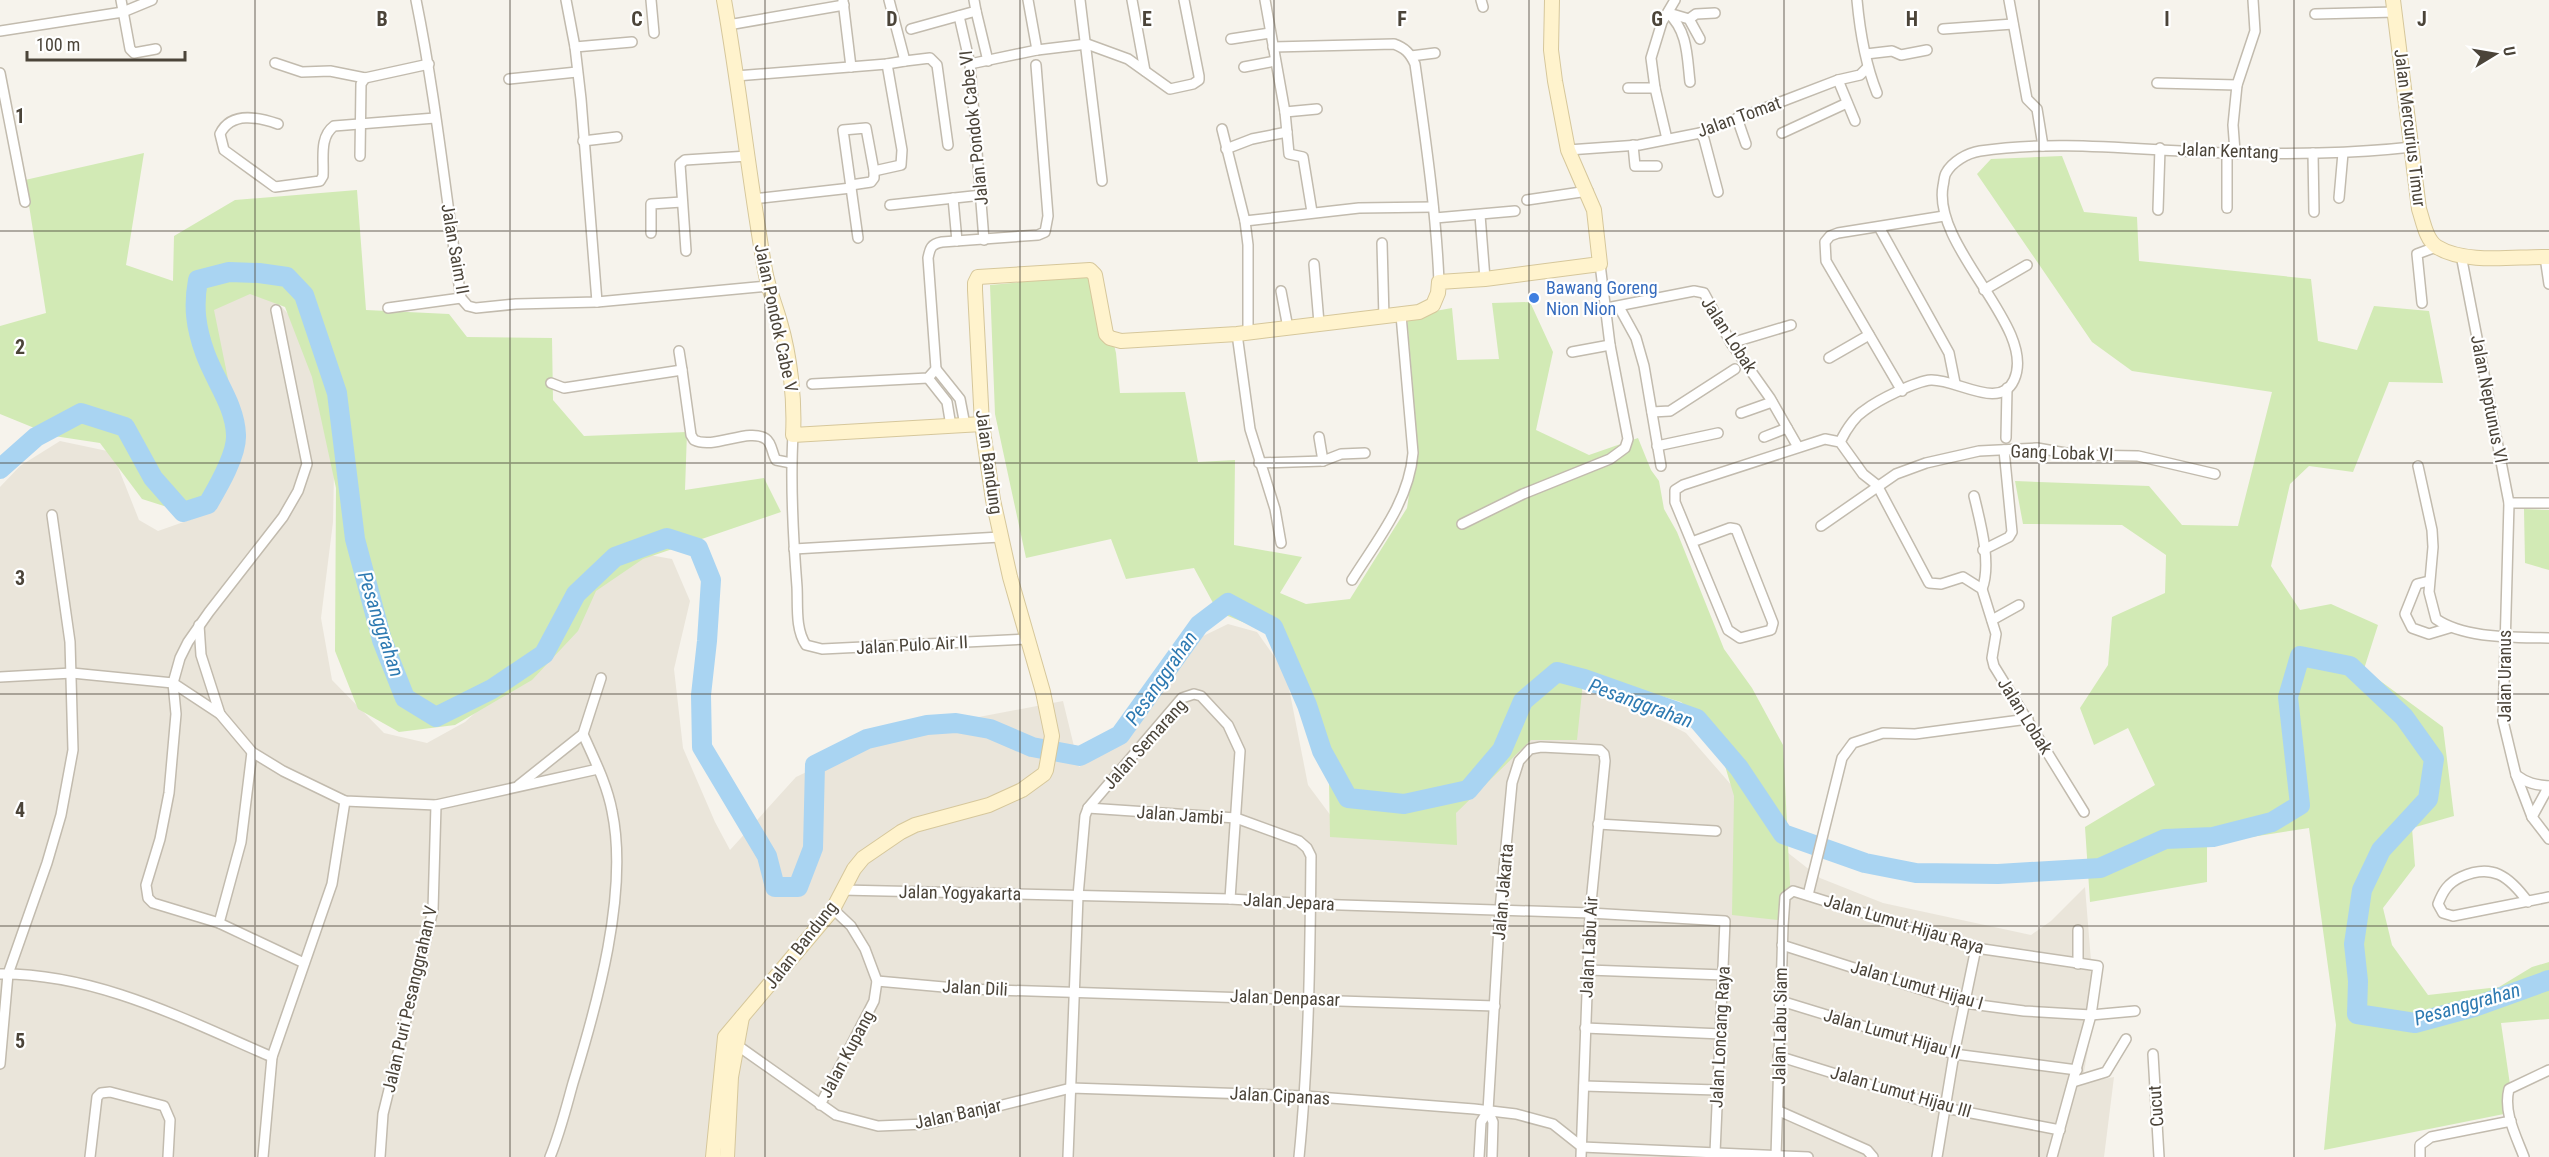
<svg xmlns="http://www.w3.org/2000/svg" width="2549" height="1157" viewBox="0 0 2549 1157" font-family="'Roboto Condensed',sans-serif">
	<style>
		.residential { fill: #eae5da }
		.green { fill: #d2eab5 }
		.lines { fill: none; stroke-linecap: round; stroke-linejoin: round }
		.river { stroke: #a9d4f2; stroke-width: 20 }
		.street-casing { stroke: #c2bbae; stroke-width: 12 }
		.secondary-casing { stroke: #d6c79b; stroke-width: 16 }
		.street { stroke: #fff; stroke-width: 9 }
		.secondary { stroke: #fff3cd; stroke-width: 14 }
		.grid { fill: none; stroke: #4b4439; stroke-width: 1.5; stroke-opacity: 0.55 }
		.shop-dot { fill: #3f7fe0; stroke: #fff; stroke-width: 2 }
		.labels { text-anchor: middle; stroke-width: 4.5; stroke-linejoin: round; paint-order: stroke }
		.street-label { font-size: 18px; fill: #4b4439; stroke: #fff }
		.shop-label { font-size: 18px; fill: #366cbe; stroke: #fff; text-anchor: start }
		.water-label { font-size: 20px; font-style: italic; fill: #2e7ab2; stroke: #fff }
		.grid-label { font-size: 20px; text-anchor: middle; font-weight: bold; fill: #4b4439; stroke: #fff; stroke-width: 4.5; stroke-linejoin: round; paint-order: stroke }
	</style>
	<rect width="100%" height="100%" fill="#f6f3ec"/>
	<!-- residential -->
	<polygon class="residential" points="255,278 289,315 335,422 333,522 321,618 332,680 384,733 427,743 465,722 562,634 605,574 644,554 672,559 690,601 674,669 683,748 715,822 730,850 796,777 885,735 1063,701 1079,767 1124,737 1169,683 1197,639 1228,624 1257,632 1286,673 1308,785 1334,820 1576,689 1632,705 1686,733 1733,787 1768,837 1820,878 1883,903 2031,935 2051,921 2085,887 2095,1010 2082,1083 2114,1077 2104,1157 0,1157 0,487 20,466 60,441 112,452 139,520 158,531 195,518 234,476 242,432 197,323 201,290"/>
	<!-- green -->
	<g class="green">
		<polygon points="144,153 126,265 173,281 174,236 235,200 357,190 366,310 449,314 467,337 552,338 553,400 584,436 687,432 685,490 764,478 781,512 643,559 596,591 578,631 532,680 455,725 399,732 358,709 335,651 336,488 312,377 285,307 250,294 214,310 240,438 218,491 186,513 142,499 100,443 54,436 0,414 0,326 46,313 25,180"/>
		<polygon points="2062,156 2084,212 2137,217 2139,261 2311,279 2318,341 2357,350 2374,306 2429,311 2443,383 2389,382 2353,472 2309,466 2290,484 2271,566 2300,610 2331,604 2378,625 2364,669 2443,727 2454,816 2412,828 2415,866 2383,908 2392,945 2428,995 2499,987 2532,967 2549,962 2549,1019 2501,1023 2514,1112 2324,1150 2336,1025 2309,828 2207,844 2207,882 2090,902 2085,827 2155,785 2128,728 2094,745 2080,708 2108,665 2112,617 2165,593 2166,555 2122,525 2023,524 2015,481 2149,486 2182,525 2238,526 2272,392 2132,371 2092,342 1977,174 1991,159"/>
		<polygon points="1097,275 1116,353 1120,393 1185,392 1198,462 1235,460 1234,545 1302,557 1280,593 1306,604 1350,599 1407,508 1417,442 1407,316 1452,308 1457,360 1499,359 1492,303 1530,302 1553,352 1536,430 1589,455 1638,438 1651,470 1659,481 1664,509 1677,532 1724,649 1752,688 1783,745 1790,884 1787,921 1732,915 1734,796 1714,729 1681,702 1584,673 1577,740 1531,740 1456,813 1457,845 1330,837 1329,782 1305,702 1270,633 1218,612 1194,568 1126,579 1111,539 1026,558 995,414 990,285"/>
		<polygon points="2524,509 2549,510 2549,570 2525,563"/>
	</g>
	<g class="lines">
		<!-- river -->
		<path class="river" d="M0 469 36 437 81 413 125 427 153 478 183 512 208 504C218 487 237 455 236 435 235 405 215 381 205 353 196 328 193 307 198 280L229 272 259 273 287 277 304 295 337 393 355 539 382 640 405 698 436 717 492 689 544 654 576 594 615 557 667 538 698 548 711 580 707 641 701 695 702 747 767 856 775 887H798L813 848 815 765 867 739 927 725 956 723 990 729 1032 747 1080 756 1120 735 1199 625 1228 603 1273 627 1307 705 1322 751 1348 798 1404 804 1468 790 1502 750 1523 701 1557 672 1584 679 1697 719 1739 768 1783 834 1865 863 1916 873 1998 874 2100 868 2165 839 2213 837 2272 822 2300 805 2288 697 2300 656 2350 666 2404 717 2434 759 2428 799 2381 850 2362 890 2354 944 2358 981 2357 1014 2415 1023 2474 1007 2549 980"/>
		<defs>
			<g id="street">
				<polyline points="121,0 130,49 134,53 156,49"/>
				<path d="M416 0C436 98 446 199 461 298L468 306 476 308 516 304 597 302 768 286"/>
				<polyline points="566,0 575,47 581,99 597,302"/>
				<polyline points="651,0 654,33"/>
				<polyline points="889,0 905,61 930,58 937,65 948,145"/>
				<polyline points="1028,0 1037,50"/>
				<polyline points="1080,0 1102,181"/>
				<polyline points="1132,0 1145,71"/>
				<polyline points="1265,0 1285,112 1289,154 1303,157 1312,212"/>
				<polyline points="1481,0 1483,7"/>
				<path d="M1857 0C1860 33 1865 63 1877 93"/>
				<polyline points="2009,0 2027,99 2037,109 2043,146"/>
				<polyline points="843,1 851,67"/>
				<polyline points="976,11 988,61"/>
				<path d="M1668 13C1688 31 1687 57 1690 82"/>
				<polyline points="1672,14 1689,19 1700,39"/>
				<polyline points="2315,14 2395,12"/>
				<polyline points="959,16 970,64 984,240"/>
				<polyline points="1689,19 1696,14 1715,13"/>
				<polyline points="728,25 844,5"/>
				<polyline points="911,29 976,11 974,0"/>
				<polyline points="1943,29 2013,24"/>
				<polyline points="0,31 123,12 152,0"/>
				<polyline points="1231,39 1270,33"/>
				<polyline points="575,47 632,42"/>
				<path d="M1273 47 1394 44C1405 48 1410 53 1415 64 1425 136 1436 209 1439 282"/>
				<polyline points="1866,54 1892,51 1901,55 1927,50"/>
				<polyline points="1411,56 1435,53"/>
				<polyline points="275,63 302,72 330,71 365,78 429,64"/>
				<polyline points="970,64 1037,50 1087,44 1128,59 1170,89 1193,84 1199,80 1199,76 1184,0"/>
				<polyline points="1244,67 1275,61"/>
				<polyline points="0,73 25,202"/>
				<polyline points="736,76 887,64 905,61"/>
				<polyline points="509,79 577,72"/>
				<polyline points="1838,80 1855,121"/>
				<polyline points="2157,83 2237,85"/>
				<polyline points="1628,88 1655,88"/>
				<polyline points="1285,112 1317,109"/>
				<polyline points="1737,118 1746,144"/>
				<path d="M278 124C258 117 231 111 220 134L224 150 275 187 320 181 323 176C324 159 319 137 334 126L435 118"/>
				<polyline points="1222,129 1245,221 1248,245 1248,333"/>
				<polyline points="1700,133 1704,139 1718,192"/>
				<polyline points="1782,133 1847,103"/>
				<polyline points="1667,139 1655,88 1651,58 1662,22 1675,0"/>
				<polyline points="583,141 617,137"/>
				<polyline points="1633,145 1635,166 1657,166"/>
				<polyline points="1226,149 1252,139 1287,132"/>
				<polyline points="1568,150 1639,145 1700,133 1838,80 1860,75 1867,68"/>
				<polyline points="2235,152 2233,125 2237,85 2255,31 2253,0"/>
				<polyline points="2227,153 2227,208"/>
				<polyline points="2313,153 2314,212"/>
				<polyline points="360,156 361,84 365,78"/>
				<polyline points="851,185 871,182 874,178 874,171"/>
				<polyline points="953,198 957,241"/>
				<polyline points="2339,198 2343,153"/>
				<polyline points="753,199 851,188"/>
				<polyline points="1527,200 1588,191"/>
				<polyline points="890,205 982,195"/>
				<polyline points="2158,210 2160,148"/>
				<polyline points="1480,215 1485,279"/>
				<polyline points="1435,218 1515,211"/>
				<polyline points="1245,221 1359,208 1433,207"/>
				<polyline points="1879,227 1949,353 1955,383"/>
				<polyline points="651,233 651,204 682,202"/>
				<polyline points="858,238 843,130 866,128 874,171 901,165 902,150 887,64"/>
				<polyline points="1382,243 1384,318"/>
				<polyline points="686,251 680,164 685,160 748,156"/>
				<polyline points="2461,255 2509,503 2503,721 2516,775 2532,817 2549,839"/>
				<polyline points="2545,257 2549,284"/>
				<polyline points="1314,264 1319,323"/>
				<polyline points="1984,290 2027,265"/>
				<polyline points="1281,291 1288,328"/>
				<polyline points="2422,303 2417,254 2436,247"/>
				<polyline points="1619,307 1636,338 1644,366 1661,466"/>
				<polyline points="388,308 461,298"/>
				<polyline points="1607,308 1694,291 1704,293 1731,343 1770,398 1798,447"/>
				<polyline points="276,310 307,464 298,491 283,517 209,612 188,642 180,658 173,683 176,714 169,793 160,839 146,885 148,898 153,903 219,923 304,963"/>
				<polyline points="1237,334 1250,429 1275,509 1281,543"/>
				<polyline points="1731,343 1791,325"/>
				<polyline points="679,351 682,370"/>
				<polyline points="1572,352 1610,345"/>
				<polyline points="1829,358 1869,335"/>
				<polyline points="936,369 960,399 965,425"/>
				<polyline points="928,378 947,402 951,426"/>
				<path d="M551 383 564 388 682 370 691 435 694 440C714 450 749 427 766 439 772 443 772 454 776 460L791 463"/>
				<path d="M812 384 928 378 936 369 928 258C930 248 931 244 942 242L1038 235 1045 232 1048 216 1036 65"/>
				<polyline points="1902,391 1826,261 1825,242 1830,236 1838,233 1944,216"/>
				<polyline points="1652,412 1670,411 1735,369"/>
				<polyline points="1741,413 1772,402"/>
				<path d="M793 435C790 486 793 536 797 587 798 605 795 629 806 645L822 649 1027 639"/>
				<polyline points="1319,437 1323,461 1341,454 1365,453"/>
				<polyline points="1764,437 1787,428"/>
				<polyline points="2006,438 2007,388"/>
				<path d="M1840 442C1846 430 1854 417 1865 410 1878 400 1916 381 1931 380 1957 379 2000 411 2014 380 2038 328 1932 248 1943 186 1944 182 1944 176 1946 173 1952 162 1967 153 1980 151 2061 139 2144 151 2225 153 2288 154 2350 154 2412 147"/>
				<polyline points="1657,446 1718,433"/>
				<polyline points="1259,463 1323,461"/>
				<path d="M2418 466 2432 530 2433 547 2429 592 2436 619C2465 639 2514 637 2549 638"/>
				<path d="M1974 496C1980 521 1992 564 1982 589"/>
				<polyline points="2509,503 2549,503"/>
				<polyline points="1462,524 1523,494 1610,459 1625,448 1628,439 1610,345 1600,264"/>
				<polyline points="1821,526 1896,474 1926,463 1979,451 2037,448 2077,455 2138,456 2215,474"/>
				<polyline points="1692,542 1730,528 1736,529 1773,623 1771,630 1740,638 1728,630 1675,502 1675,490 1683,485 1825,439 1840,442 1863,474 1877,485 1929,583 1941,584 1963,577 1982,589 1996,634 1992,658 1994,666 2084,812"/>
				<polyline points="794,549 1000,537"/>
				<polyline points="1983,550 2009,537 2012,532 2004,450"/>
				<path d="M1352 580C1377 540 1409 502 1413 453L1401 315"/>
				<polyline points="2429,581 2417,584 2405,614 2412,628 2429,634 2449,628"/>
				<polyline points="1992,620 2019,605"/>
				<polyline points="199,625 201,655 220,714"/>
				<polyline points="0,677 72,673 173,683 220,714 252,752 283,771 345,801 436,805 598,769"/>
				<path d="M2516 775C2527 783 2535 785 2549 786"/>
				<polyline points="519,785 583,734"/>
				<path d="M1088 808 1236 818 1299 841 1307 848 1311 856C1310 957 1309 1057 1299 1157"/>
				<polyline points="2532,817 2549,786"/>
				<polyline points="1598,824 1716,831"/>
				<polyline points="842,890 1230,899 1311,904 1590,913 1725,921 1715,1153"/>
				<polyline points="1808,895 1842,758 1853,743 1883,733 1915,734 2028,719"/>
				<path d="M2528 902C2509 876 2492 863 2461 877 2448 883 2443 891 2438 904L2443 913 2453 916 2549 897"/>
				<polyline points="219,923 241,842 252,752"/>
				<polyline points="1782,945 1964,1003 2024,1011 2091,1015 2135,1011"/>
				<polyline points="2078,964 2078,930"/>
				<polyline points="1588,970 1724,975"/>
				<path d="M0 974C96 973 186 1020 272 1057"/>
				<polyline points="877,981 966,989 1495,1006"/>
				<polyline points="1781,1001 1954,1054 2077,1070"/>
				<polyline points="1585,1028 1722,1034"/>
				<polyline points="734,1043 836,1115 878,1126 926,1124 1071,1088 1305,1096 1474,1109 1516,1114 1553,1124 1582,1147 1808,1157"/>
				<polyline points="2153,1054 2159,1157"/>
				<polyline points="1778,1056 1945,1108 2060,1130"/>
				<polyline points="0,1064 8,974 47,863 61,815 73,750 70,642 52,515"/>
				<polyline points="2073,1082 2106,1072 2126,1039"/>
				<polyline points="1584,1086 1717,1090"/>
				<polyline points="820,1105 874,1001 877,981 865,949 851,926 833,909"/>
				<polyline points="1488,1111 1493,1122 1492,1157"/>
				<polyline points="1779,1111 1867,1150 1873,1157"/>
				<polyline points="90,1157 97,1097 101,1093 110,1092 164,1106 170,1120 168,1157"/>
				<polyline points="263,1157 272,1057 332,884 345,801"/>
				<polyline points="380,1157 383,1114 433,910 436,805"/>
				<path d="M550 1157C560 1133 566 1108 573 1083 597 1005 629 892 612 811 607 784 594 759 583 734L601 678"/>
				<polyline points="1068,1157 1078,896 1085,816 1088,808 1182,698 1194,694 1201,696 1228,725 1240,751 1230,899"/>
				<polyline points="1479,1157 1481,1122 1488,1111 1500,910 1512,783 1519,761 1530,749 1541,747 1600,750 1604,754 1605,761 1590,913 1581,1157"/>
				<polyline points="1776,1157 1783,926 1785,897 1793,891 1976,948 2098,966 2091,1015 2052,1157"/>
				<polyline points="1937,1157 1954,1054 1976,948"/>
				<polyline points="2420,1157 2420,1145 2431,1137 2511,1121"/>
				<path d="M2524 1157C2516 1136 2503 1112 2509 1089L2549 1070"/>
			</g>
			<g id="secondary">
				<path d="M724 0C740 90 749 180 765 270 768 288 775 304 780 322 790 356 795 400 793 435L982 424"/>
				<path d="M2393 0 2419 209C2423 221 2426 240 2437 247 2466 265 2517 256 2549 257"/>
				<polyline points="713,1157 725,1037 833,909 854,869 863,858 901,832 915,825 989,805 1022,790 1044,774 1046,770 1052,736 1043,692 1010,577 993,500 982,424 975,290 975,283 978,277 1090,270 1095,275 1106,334 1110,338 1121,341 1237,334 1419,312 1433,305 1438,293 1439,282 1485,279 1600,264 1594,210 1568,150 1555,81 1551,50 1552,0"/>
				<polyline points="727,1157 731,1077 742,1017"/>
			</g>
		</defs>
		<!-- street casing -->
		<use href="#street" class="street-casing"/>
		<!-- secondary casing -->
		<use href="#secondary" class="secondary-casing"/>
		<!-- street -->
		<use href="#street" class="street"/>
		<!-- secondary -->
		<use href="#secondary" class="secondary"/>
	</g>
	<!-- grid -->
	<path class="grid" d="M255 0V1157M510 0V1157M765 0V1157M1020 0V1157M1274 0V1157M1529 0V1157M1784 0V1157M2039 0V1157M2294 0V1157M0 231H2549M0 463H2549M0 694H2549M0 926H2549"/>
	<!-- markers -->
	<circle class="shop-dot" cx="1534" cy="298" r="6"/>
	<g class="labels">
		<!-- street labels -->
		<g class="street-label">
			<text transform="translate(1739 117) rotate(-20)" y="6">Jalan Tomat</text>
			<text transform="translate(974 128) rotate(-96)" y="6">Jalan Pondok Cabe VI</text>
			<text transform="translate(2410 128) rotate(83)" y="6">Jalan Mercurius Timur</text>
			<text transform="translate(2228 151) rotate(2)" y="6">Jalan Kentang</text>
			<text transform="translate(455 249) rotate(80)" y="6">Jalan Saim II</text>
			<text transform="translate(776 318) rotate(78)" y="6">Jalan Pondok Cabe V</text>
			<text transform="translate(1729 335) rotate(57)" y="6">Jalan Lobak</text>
			<text transform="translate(2489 399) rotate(79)" y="6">Jalan Neptunus VI</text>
			<text transform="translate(2062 453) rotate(2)" y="6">Gang Lobak VI</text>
			<text transform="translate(989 462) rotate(82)" y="6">Jalan Bandung</text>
			<text transform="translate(912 645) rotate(-3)" y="6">Jalan Pulo Air II</text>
			<text transform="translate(2505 676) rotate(-90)" y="6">Jalan Uranus</text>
			<text transform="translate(2025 716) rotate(58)" y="6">Jalan Lobak</text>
			<text transform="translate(1145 744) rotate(-48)" y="6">Jalan Semarang</text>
			<text transform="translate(1180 815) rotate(4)" y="6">Jalan Jambi</text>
			<text transform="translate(1503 892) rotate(-85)" y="6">Jalan Jakarta</text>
			<text transform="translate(960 893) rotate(1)" y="6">Jalan Yogyakarta</text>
			<text transform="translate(1289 902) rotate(3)" y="6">Jalan Jepara</text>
			<text transform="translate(1904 924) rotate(17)" y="6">Jalan Lumut Hijau Raya</text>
			<text transform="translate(801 945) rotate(-52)" y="6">Jalan Bandung</text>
			<text transform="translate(1589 947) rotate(-87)" y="6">Jalan Labu Air</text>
			<text transform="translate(1917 985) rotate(16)" y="6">Jalan Lumut Hijau I</text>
			<text transform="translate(975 988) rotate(3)" y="6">Jalan Dili</text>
			<text transform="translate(1285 998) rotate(2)" y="6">Jalan Denpasar</text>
			<text transform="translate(410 999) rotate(-77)" y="6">Jalan Puri Pesanggrahan V</text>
			<text transform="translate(1780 1026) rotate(-89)" y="6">Jalan Labu Siam</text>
			<text transform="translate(1892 1034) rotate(16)" y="6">Jalan Lumut Hijau II</text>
			<text transform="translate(1720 1037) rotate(-87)" y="6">Jalan Loncang Raya</text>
			<text transform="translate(847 1054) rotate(-62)" y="6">Jalan Kupang</text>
			<text transform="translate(1901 1092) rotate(16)" y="6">Jalan Lumut Hijau III</text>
			<text transform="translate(1280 1096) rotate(3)" y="6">Jalan Cipanas</text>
			<text transform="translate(2156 1106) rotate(-94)" y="6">Cucut</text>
			<text transform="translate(958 1114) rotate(-12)" y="6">Jalan Banjar</text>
		</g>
		<!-- shop labels -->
		<g class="shop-label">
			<text x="1546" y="294">Bawang Goreng<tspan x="1546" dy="21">Nion Nion</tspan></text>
		</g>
		<!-- water labels -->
		<g class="water-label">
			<text transform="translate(381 624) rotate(72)" y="7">Pesanggrahan</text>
			<text transform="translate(1161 678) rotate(-55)" y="7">Pesanggrahan</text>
			<text transform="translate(1641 703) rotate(20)" y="7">Pesanggrahan</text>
			<text transform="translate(2467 1004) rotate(-16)" y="7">Pesanggrahan</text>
		</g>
	</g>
	<g class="grid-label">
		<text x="382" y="26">B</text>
		<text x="637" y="26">C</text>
		<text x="892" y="26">D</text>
		<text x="1147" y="26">E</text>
		<text x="1402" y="26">F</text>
		<text x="1657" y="26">G</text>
		<text x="1912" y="26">H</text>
		<text x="2167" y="26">I</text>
		<text x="2422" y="26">J</text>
		<text x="20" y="123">1</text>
		<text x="20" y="354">2</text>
		<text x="20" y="585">3</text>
		<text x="20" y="817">4</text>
		<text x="20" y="1048">5</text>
	</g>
	<!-- north arrow -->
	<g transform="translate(2495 54) rotate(79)" stroke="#ffffff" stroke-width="4.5" paint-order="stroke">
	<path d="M0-4.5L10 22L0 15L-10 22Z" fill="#4b4439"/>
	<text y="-9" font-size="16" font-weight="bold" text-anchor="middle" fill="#4b4439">U</text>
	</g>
	<!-- scale -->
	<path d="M27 51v9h158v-9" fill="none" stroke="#4b4439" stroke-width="3"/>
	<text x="36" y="51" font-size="18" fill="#4b4439" stroke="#ffffff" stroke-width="4.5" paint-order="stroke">100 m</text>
</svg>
